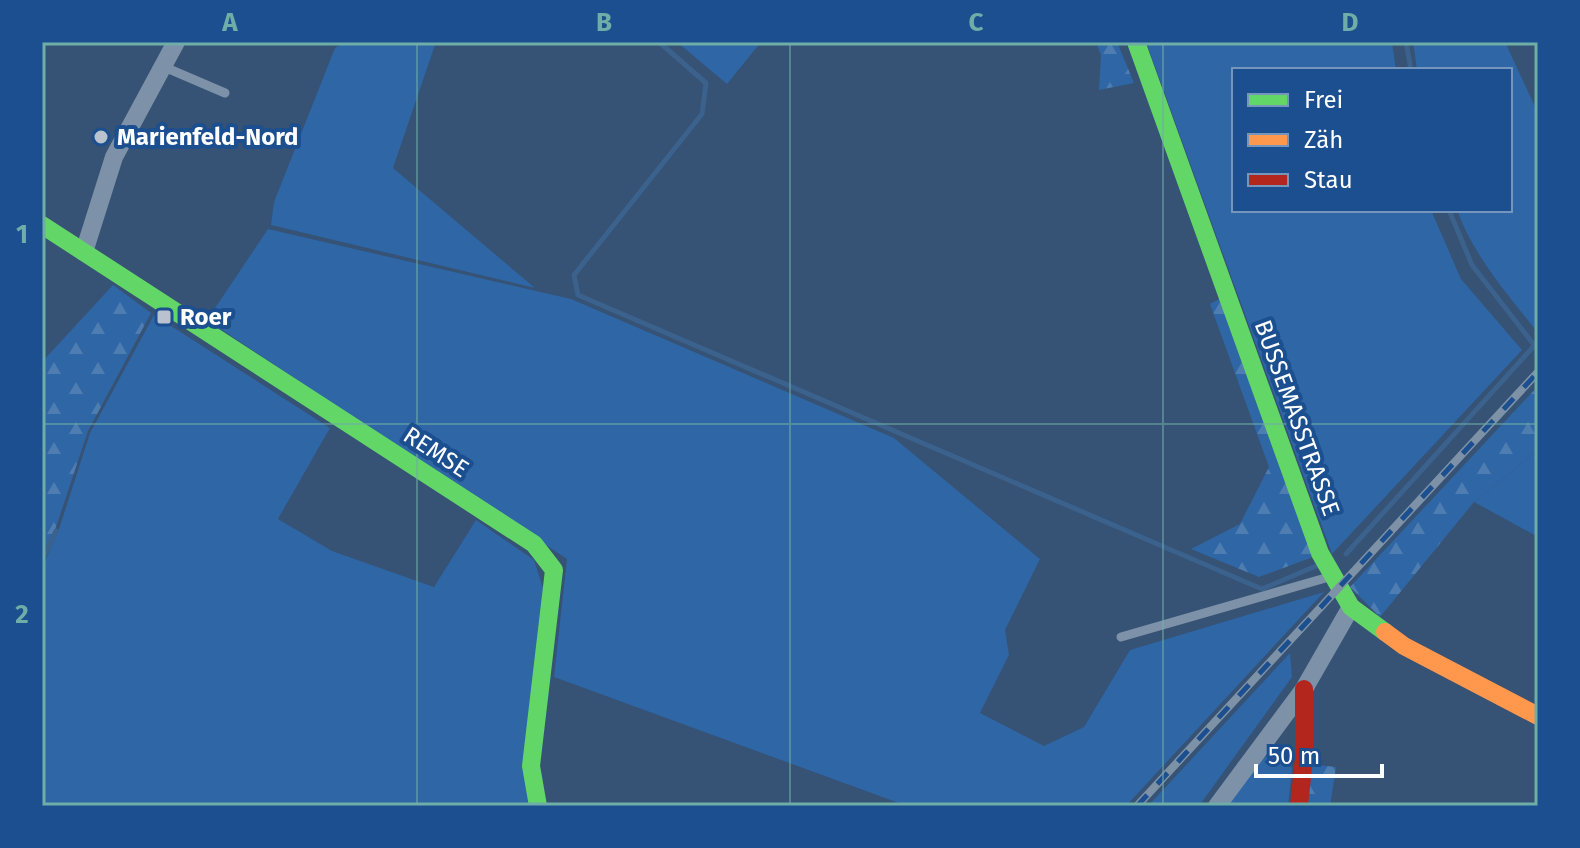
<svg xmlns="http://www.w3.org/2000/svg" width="1580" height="848" viewBox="0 0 1580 848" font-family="'Fira Sans',sans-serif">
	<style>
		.grass { fill: #2f66a5 }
		.forest { fill: url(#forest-firs) }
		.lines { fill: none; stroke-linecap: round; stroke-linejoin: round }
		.stream { stroke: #3b618d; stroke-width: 5 }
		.lane { stroke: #7d92a8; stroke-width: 9 }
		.street { stroke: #7d92a8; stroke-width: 18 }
		.fast { stroke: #63d668; stroke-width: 18 }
		.slow { stroke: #ff974d; stroke-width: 18 }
		.jam { stroke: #b3261e; stroke-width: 18 }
		.rail-casing { stroke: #7e92a7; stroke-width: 8 }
		.rail { stroke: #1b4f8f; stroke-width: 5; stroke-dasharray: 15; stroke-linecap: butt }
		.grid { fill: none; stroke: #6fada8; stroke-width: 2; stroke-opacity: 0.55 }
		.poi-dot { fill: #b9c2ce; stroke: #1b4f8f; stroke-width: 3 }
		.labels { text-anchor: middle; stroke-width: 8; stroke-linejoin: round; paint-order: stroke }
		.poi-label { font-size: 24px; font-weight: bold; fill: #fff; stroke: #1b4f8f; text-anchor: start }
		.street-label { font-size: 24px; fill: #fff; stroke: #1b4f8f }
		.neatline { fill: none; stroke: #6fada8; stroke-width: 3 }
		.grid-label { font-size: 26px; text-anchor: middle; font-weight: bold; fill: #6fada8 }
	</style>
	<defs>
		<pattern id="forest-firs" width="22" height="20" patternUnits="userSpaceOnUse" patternTransform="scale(2)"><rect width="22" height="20" fill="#2f66a5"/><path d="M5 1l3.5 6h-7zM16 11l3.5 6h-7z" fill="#4e7db2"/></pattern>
	</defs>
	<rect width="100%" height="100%" fill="#365274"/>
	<!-- grass -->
	<g class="grass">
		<polygon points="344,42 436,42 393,168 535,288 271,225 274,202 335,48"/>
		<polygon points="677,42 761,42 727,84"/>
		<polygon points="1146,42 1392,42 1396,70 1234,70 1234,210 1431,210 1461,279 1522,350 1332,554"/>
		<path d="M1413 42H1505L1538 113V333C1508 295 1473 255 1457 210H1510V70H1417Z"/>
		<polygon points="268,229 571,299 894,438 1040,559 1005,630 1009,655 980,713 1044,746 1084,727 1130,650 1324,592 1126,806 907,806 554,677 567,559 207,320"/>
		<polygon points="154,315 330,428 278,519 332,551 434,587 476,520 534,560 543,588 529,806 42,806 42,568 60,526 90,433"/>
		<polygon points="1538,450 1538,537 1474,502"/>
		<polygon points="1290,653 1292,677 1199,806 1148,806"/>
		<polygon points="1277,751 1288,755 1292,769 1288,806 1227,806 1261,759"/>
	</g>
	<!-- forest -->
	<g class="forest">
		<polygon points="1096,42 1117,42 1134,83 1099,90 1101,55"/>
		<polygon points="113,285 151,313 88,431 55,530 42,560 42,362"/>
		<polygon points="1225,296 1313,557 1259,577 1191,549 1240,524 1269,467 1210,304"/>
		<polygon points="1538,386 1538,450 1474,502 1380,617 1350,587"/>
		<polygon points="1309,764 1336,767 1330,806 1304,806"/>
	</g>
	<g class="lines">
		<!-- stream -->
		<g class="stream">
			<polyline points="659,42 706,83 702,114 574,275 578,295 1262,589 1316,566"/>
			<polyline points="1406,42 1411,70"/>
			<polyline points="1449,210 1472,265 1538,350"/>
			<polyline points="1346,554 1534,346"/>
			<polyline points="42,560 56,531"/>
		</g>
		<!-- lane -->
		<g class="lane">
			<polyline points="162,66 225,93"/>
			<polyline points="1121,637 1329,577"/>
		</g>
		<!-- street -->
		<g class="street">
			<polyline points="84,252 114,157 176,42"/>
			<polyline points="1217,806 1304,689 1351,607"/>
		</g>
		<!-- fast -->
		<g class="fast">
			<polyline points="1136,42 1320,553 1351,607 1385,632"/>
			<polyline points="42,225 534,544 554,570 531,766 538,806"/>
		</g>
		<!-- slow -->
		<polyline class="slow" points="1385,632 1404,646 1538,716"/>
		<!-- jam -->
		<polyline class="jam" points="1299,806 1304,757 1304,689"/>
		<defs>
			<polyline id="rail" points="1137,806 1538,372"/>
		</defs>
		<!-- rail casing -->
		<use href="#rail" class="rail-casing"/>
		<!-- rail -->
		<use href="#rail" class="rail"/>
	</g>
	<!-- grid -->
	<path class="grid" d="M417 42V806M790 42V806M1163 42V806M42 424H1538"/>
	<!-- markers -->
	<g class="poi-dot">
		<circle cx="101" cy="137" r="8"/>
		<rect x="156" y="309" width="16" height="16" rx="4"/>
	</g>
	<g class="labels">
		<!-- poi labels -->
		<g class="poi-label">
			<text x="117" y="145">Marienfeld-Nord</text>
			<text x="180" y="325">Roer</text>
		</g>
		<!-- street labels -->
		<g class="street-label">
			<text transform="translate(1297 418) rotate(70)" y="8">BUSSEMASSTRASSE</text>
			<text transform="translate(436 452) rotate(33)" y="8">REMSE</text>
		</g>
	</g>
	<!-- border -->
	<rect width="1580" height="848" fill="none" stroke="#1b4f8f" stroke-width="88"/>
	<!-- legend -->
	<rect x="1232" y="68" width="280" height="144" fill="#1b4f8f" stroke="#7695bc" stroke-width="2"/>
	<rect x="1248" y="94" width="40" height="12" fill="#63d668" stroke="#7695bc" stroke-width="2"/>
	<text x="1304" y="108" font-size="24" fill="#ffffff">Frei</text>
	<rect x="1248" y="134" width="40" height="12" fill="#ff974d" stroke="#7695bc" stroke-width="2"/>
	<text x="1304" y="148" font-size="24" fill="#ffffff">Zäh</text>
	<rect x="1248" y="174" width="40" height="12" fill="#b3261e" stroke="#7695bc" stroke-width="2"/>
	<text x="1304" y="188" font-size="24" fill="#ffffff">Stau</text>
	<!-- scale -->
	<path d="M1256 764v12h126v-12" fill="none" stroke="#ffffff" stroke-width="4"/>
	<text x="1268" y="764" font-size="24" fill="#ffffff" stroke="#1b4f8f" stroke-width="6" paint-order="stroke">50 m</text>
	<rect x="44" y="44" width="1492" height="760" class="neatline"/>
	<g class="grid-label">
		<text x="230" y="31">A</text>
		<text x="604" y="31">B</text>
		<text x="976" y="31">C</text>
		<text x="1350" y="31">D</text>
		<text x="22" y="243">1</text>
		<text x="22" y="623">2</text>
	</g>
</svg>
